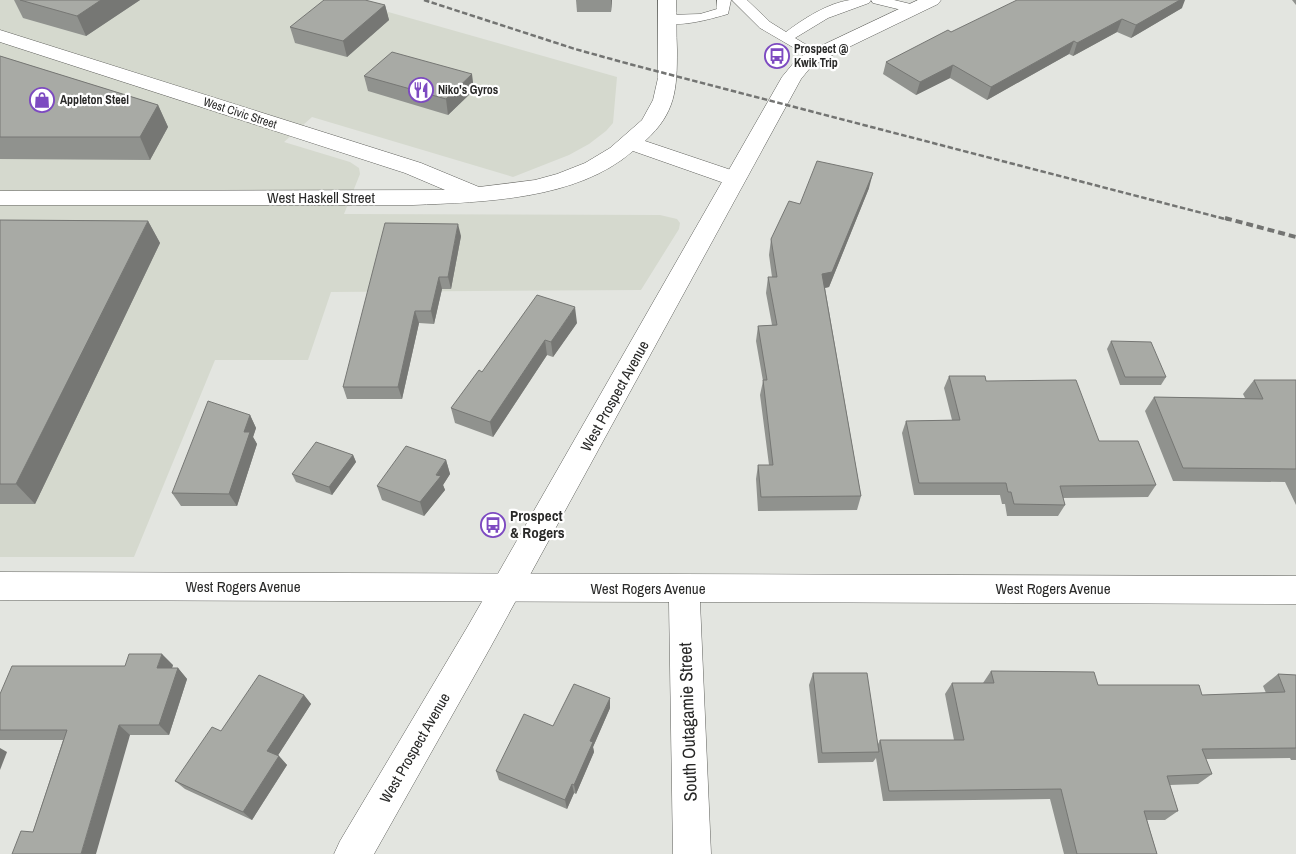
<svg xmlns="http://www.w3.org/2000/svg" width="1296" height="854" viewBox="0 0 1296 854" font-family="'Archivo Narrow',sans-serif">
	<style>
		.built { fill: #d5d9ce }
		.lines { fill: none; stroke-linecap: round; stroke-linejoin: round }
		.service-casing { stroke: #60615d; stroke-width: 1 }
		.minor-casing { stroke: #60615d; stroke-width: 1 }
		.secondary-casing { stroke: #60615d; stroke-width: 1 }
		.service { fill: #fff; fill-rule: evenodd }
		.minor { fill: #fff; fill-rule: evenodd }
		.secondary { fill: #fff; fill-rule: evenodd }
		.rail-far1 { stroke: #737472; stroke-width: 2.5; stroke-dasharray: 5.5 2.5; stroke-linecap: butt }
		.rail { stroke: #737472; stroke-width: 4; stroke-dasharray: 7 4; stroke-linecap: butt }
		.wall { fill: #90928e }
		.shaded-wall { fill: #767774 }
		.building { fill: #a8aaa5; stroke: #767774 }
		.labels { text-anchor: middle; stroke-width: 4.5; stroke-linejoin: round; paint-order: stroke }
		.far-poi-label { font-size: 12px; font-weight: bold; fill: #292928; stroke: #fff; text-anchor: start }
		.far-street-label { font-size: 12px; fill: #292928; stroke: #fff }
		.street-label { font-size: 15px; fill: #292928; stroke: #fff }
		.poi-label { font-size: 15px; font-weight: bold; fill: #292928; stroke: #fff; text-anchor: start }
		.near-street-label { font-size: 18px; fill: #292928; stroke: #fff }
	</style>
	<rect width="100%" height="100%" fill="#e3e5e0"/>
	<!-- built -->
	<polygon class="built" points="0,0 346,0 617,77 613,123 606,131 589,144 569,155 513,177 312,117 284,142 350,162 359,168 360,174 344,214 660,215 677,219 680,223 679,229 641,290 331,292 308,360 215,360 134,557 0,557"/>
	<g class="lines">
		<defs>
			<g id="service">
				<path d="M717 0H731L728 14C714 18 671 31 661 19L668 15 700 14 717 9Z"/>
				<path d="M732 0H747L770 22 786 32C803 19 828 3 850 0 857 0 864 0 871 0L869 3 828 18 795 38 820 53 822 56 815 60 760 28Z"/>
				<polygon points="871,0 894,0 919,6 921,9 914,13 873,3"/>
			</g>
			<g id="minor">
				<path d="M658 0H676C677 17 676 33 677 50 677 89 676 113 645 141L743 174 746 179 743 184 735 186 727 184 633 151C577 200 484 202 413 205H0V191L445 190 405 173 0 42V30L421 163 479 187 535 180 557 174 585 163 610 148 642 120 653 100 658 78Z"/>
				<polygon points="0,572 1296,576 1296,604 700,602 711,854 673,854 669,602 0,600"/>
			</g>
			<polygon id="secondary" points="918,0 941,0 938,4 822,60 810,68 801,79 490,648 374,854 334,854 340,841 468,626 782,77 796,60 808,52"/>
		</defs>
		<!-- service casing -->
		<use href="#service" class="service-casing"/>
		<!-- minor casing -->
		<use href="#minor" class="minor-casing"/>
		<!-- secondary casing -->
		<use href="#secondary" class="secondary-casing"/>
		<!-- service -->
		<use href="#service" class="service"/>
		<!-- minor -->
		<use href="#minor" class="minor"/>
		<!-- secondary -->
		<use href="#secondary" class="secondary"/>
		<!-- rail-far1 -->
		<polyline class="rail-far1" points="424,0 575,49 633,65 1229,220"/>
		<!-- rail -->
		<polyline class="rail" points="1225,218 1296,237"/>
	</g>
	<!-- wall -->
	<g class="wall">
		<polygon points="14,0 140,0 86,36 23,18"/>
		<polygon points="576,0 612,0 611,12 577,12"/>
		<polygon points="1292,0 1296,0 1296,5"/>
		<polygon points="385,5 389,20 347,57 295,43 290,27"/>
		<polygon points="1182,8 1131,38 1117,32 1073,56 1069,54 987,100 950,78 916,95 883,74 886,62 951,32"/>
		<polygon points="0,56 158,105 168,127 150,160 0,159"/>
		<polygon points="364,76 474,90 448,115 368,91"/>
		<polygon points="869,188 829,287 825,288 861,496 857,510 758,511 756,479 758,465 769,465 760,395 763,381 756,341 758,326 772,325 766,293 768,277 772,277 769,255 771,239 800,204"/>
		<polygon points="0,220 148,221 160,243 35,504 0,504"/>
		<polygon points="461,236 451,289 442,289 434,324 419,323 402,399 347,399 343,387"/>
		<polygon points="577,323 553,357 547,355 493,437 455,423 451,408 482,372"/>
		<polygon points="1111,341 1166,377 1161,385 1120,385 1107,349"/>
		<polygon points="949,376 986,381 1099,441 1156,485 1148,497 1063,498 1065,505 1058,516 1007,516 1005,504 1002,504 1000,495 914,495 902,433 906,421 952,420 944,388"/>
		<polygon points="1254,380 1296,380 1296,505 1285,482 1173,481 1145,411 1154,397 1245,398 1243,394"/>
		<polygon points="250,415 256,428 253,437 257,444 237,506 181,506 172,493"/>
		<polygon points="353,455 356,462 332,495 296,482 292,474"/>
		<polygon points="446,460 450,474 443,485 445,490 424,516 382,500 377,486"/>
		<polygon points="173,665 172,668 178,668 187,679 169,735 130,735 33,832 63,740 0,740 0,694 125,666"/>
		<polygon points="991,671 1098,685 1202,695 1266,693 1263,686 1278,674 1296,675 1296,760 1291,760 1290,758 1206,759 1212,774 1198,784 1170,785 1178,811 1165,820 1147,820 1157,854 1064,854 1050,799 883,801 876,758 873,762 818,763 809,685 813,673 878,744 880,740 954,740 945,694 952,683 983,683"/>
		<polygon points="304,695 311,704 278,755 287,765 252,820 185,789 175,781 221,731"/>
		<polygon points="610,708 593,747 594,752 576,794 574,793 567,809 499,780 496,771 553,726"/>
	</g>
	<!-- shaded-wall -->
	<g class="shaded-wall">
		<polygon points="101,0 140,0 86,36 77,16"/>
		<polygon points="611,0 612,0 611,12"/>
		<polygon points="1174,0 1185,0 1182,8 1131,38 1136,25"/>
		<polygon points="385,5 389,20 347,57 343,41"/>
		<polygon points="1122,19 1117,32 1073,56 1077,43"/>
		<polygon points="1074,41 1069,54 987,100 991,87"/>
		<polygon points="953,65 950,78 916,95 920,82"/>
		<polygon points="472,74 474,90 448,115 446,99"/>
		<polygon points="158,105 168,127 150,160 140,137"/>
		<polygon points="873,173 869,188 829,287 819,289 822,274"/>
		<polygon points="148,221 160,243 35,504 16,484"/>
		<polygon points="458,224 461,236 451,289 448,277"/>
		<polygon points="439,277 442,289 434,324 431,311"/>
		<polygon points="575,307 577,323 553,357 551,342"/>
		<polygon points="415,311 419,323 402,399 398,387"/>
		<polygon points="545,340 547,355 493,437 490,422"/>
		<polygon points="250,415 256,428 253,437 257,444 237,506 229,494 244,432"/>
		<polygon points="353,455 356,462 332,495 329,487"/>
		<polygon points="446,460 450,474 443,485 445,490 424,516 420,502"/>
		<polygon points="162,654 173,665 168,679 157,668"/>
		<polygon points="178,668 187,679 169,735 159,725"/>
		<polygon points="304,695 311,704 275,760 267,751"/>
		<polygon points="610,698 610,708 593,747 594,752 576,794 574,785 590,741"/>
		<polygon points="119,725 130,735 96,854 81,854"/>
		<polygon points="0,748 7,752 0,770"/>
		<polygon points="279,756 287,765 252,820 243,812"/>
		<polygon points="572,784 574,793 567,809 565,800"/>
	</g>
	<!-- building -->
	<g class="building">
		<polygon points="20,0 101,0 77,16"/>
		<polygon points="324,0 365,0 385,5 343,41 290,27"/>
		<polygon points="1017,0 1180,0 1136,25 1122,19 1077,43 1074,41 991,87 953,65 920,82 886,62 948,30 951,32"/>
		<polygon points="392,52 472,74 446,99 364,76"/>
		<polygon points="0,56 158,105 140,137 0,137"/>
		<polygon points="817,161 873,173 832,272 822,274 861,496 761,497 758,465 773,465 763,380 767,380 758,326 777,325 768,277 777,277 771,239 789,201 800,204"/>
		<polygon points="0,220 148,221 16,484 0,484"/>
		<polygon points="385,223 458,224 448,277 439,277 431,311 415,311 398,387 343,387"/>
		<polygon points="537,295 575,307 551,342 545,340 490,422 451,408 479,370 482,372"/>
		<polygon points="1111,341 1151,342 1166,377 1125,377"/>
		<polygon points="949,376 985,376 986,381 1076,380 1099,441 1138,441 1156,485 1060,486 1065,505 1014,504 1011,492 1008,492 1006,483 919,483 906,421 960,420"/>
		<polygon points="1254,380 1296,380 1296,469 1183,468 1154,397 1263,399"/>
		<polygon points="208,401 250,415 244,432 250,432 229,494 172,493"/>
		<polygon points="316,442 353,455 329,487 292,474"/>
		<polygon points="406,446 446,460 436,475 441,476 420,502 377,486"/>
		<polygon points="129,654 162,654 157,668 178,668 159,725 119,725 81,854 12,854 21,831 33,832 67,730 0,730 0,694 12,666 125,666"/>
		<polygon points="991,671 1094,672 1098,685 1199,685 1202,695 1285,692 1278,674 1296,675 1296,748 1202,749 1212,774 1167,776 1178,811 1144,811 1157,854 1077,854 1061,789 889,791 880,740 964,740 952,683 994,683"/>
		<polygon points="813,673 867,673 879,752 822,753"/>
		<polygon points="259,675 304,695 267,751 279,756 243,812 175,781 212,727 221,731"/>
		<polygon points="574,684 610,698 590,741 593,742 574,785 572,784 565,800 496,771 524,714 553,726"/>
	</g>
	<!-- icons -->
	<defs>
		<symbol id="bus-ring" viewBox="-11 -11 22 22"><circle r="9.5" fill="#fff" stroke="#7d4ac1" stroke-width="1.5"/><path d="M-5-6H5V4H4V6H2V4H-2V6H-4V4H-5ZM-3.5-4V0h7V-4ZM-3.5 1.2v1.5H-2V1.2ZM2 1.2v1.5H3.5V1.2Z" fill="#7d4ac1"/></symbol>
		<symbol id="restaurant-ring" viewBox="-11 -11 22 22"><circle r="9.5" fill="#fff" stroke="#7d4ac1" stroke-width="1.5"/><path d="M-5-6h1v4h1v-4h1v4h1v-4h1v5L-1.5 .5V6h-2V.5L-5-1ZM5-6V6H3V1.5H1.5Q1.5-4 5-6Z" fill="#7d4ac1"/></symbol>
		<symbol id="shop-ring" viewBox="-11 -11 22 22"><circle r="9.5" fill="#fff" stroke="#7d4ac1" stroke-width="1.5"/><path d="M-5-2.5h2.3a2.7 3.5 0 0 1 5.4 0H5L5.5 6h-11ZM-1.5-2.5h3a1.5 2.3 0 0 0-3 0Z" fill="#7d4ac1"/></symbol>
	</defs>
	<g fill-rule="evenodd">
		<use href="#bus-ring" x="763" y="42" width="28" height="28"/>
		<use href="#restaurant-ring" x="407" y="76" width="28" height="28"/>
		<use href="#shop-ring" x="28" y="86" width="28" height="28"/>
		<use href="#bus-ring" x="479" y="511" width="28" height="28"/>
	</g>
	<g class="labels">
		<!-- far-poi labels -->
		<g class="far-poi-label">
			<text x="794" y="53">Prospect @<tspan x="794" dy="14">Kwik Trip</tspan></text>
			<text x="438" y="94">Niko's Gyros</text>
			<text x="60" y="104">Appleton Steel</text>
		</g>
		<!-- far-street labels -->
		<g class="far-street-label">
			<text transform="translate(240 113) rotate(18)" y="4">West Civic Street</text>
		</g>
		<!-- street labels -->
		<g class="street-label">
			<text x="321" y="203">West Haskell Street</text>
			<text transform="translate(615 396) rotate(-61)" y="5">West Prospect Avenue</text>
			<text x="243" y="592">West Rogers Avenue</text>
			<text x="648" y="594">West Rogers Avenue</text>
			<text x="1053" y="594">West Rogers Avenue</text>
			<text transform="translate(415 748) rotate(-60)" y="5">West Prospect Avenue</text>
		</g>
		<!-- poi labels -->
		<g class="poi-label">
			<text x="510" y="521">Prospect<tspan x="510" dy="17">&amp; Rogers</tspan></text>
		</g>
		<!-- near-street labels -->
		<g class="near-street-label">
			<text transform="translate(688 722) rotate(-92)" y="6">South Outagamie Street</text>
		</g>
	</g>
</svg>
